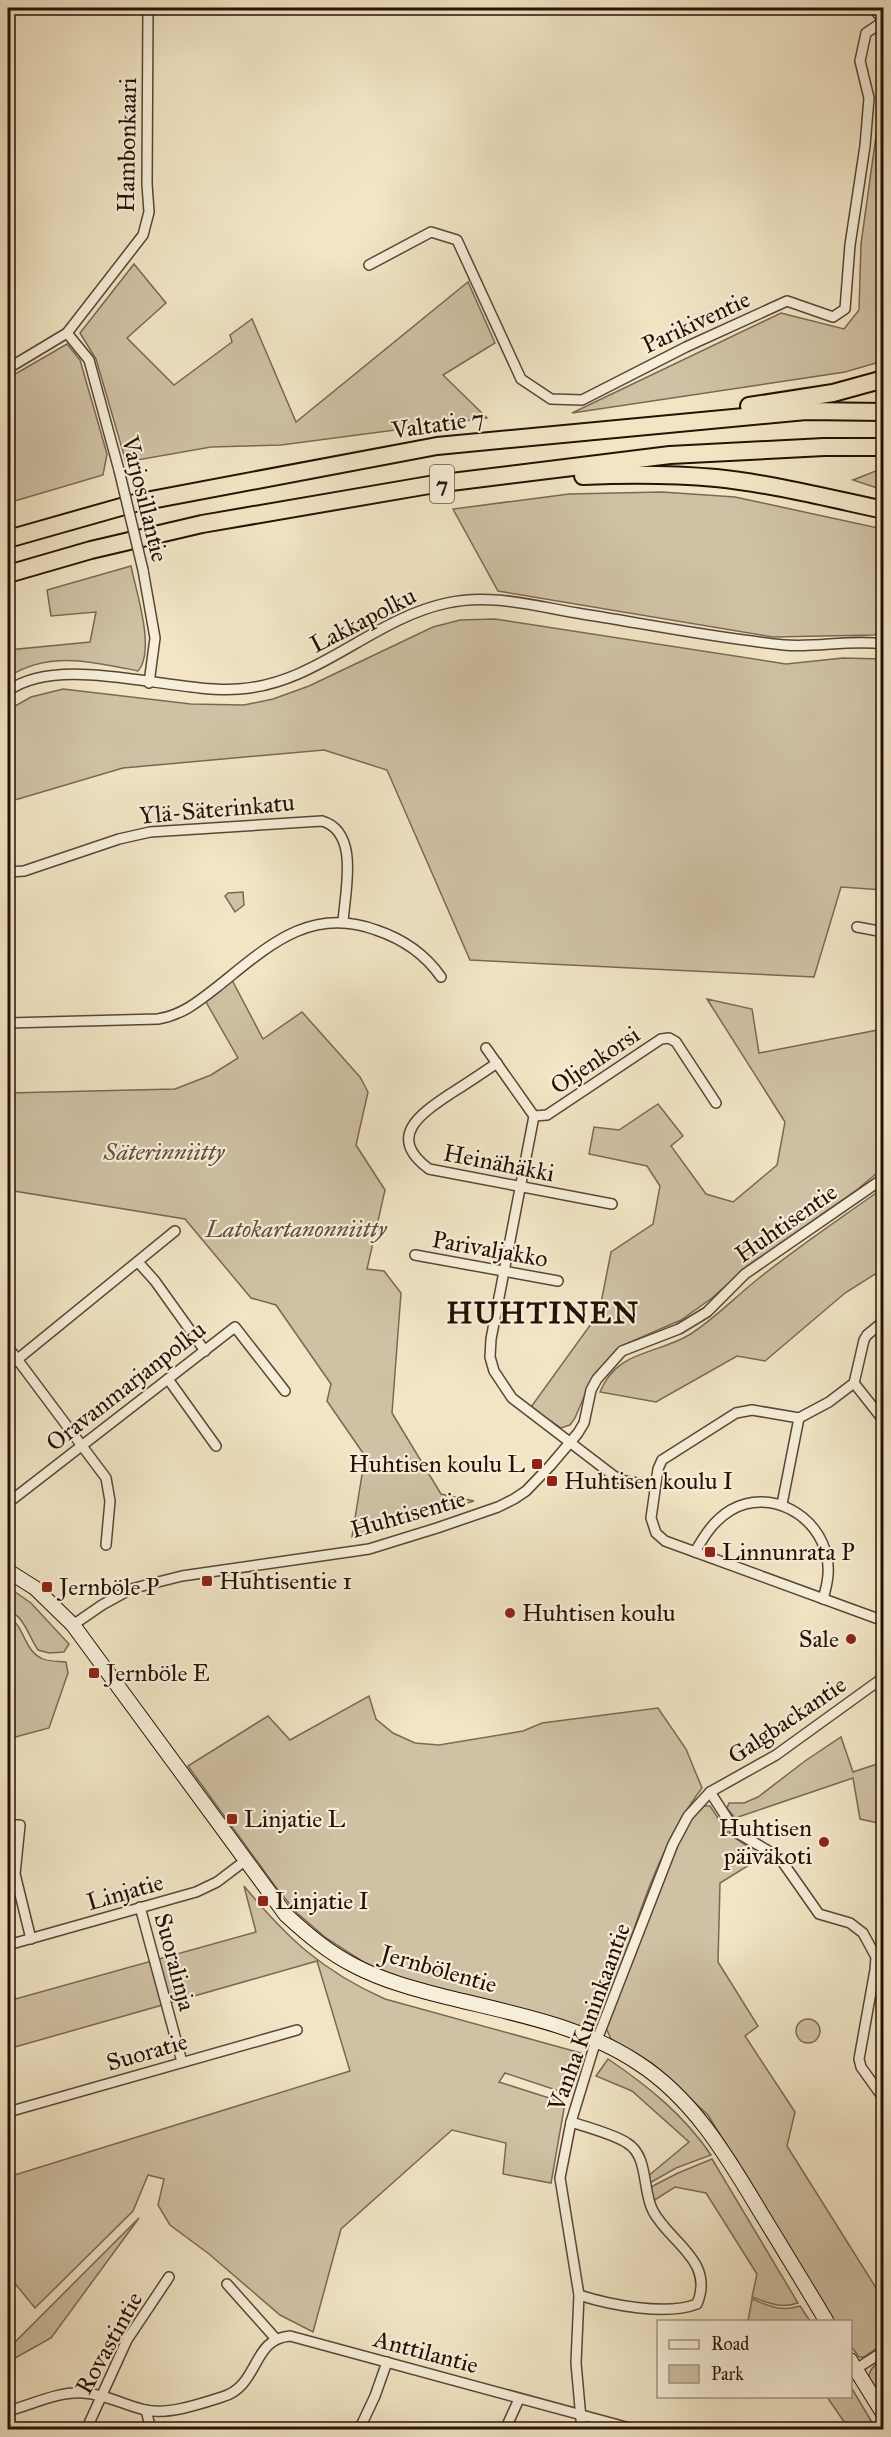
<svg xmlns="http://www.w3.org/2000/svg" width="891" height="2437" viewBox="0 0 891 2437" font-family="'IM FELL Great Primer',serif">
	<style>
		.green { fill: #cfc1a4; stroke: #7b6854; stroke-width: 1.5 }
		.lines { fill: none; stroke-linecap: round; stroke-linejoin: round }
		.street-casing { stroke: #5a4535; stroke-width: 12 }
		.secondary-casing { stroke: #271005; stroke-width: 16 }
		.highway-casing { stroke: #271005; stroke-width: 20 }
		.street { stroke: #f6eed9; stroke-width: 9 }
		.secondary { stroke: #f6eed9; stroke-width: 14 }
		.highway { stroke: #f1e5c5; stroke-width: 16 }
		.street-bridge-casing { stroke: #5a4535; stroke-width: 12; stroke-linecap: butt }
		.street-bridge { stroke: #f6eed9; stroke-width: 9 }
		.poi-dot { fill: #8f2418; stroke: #f6eed9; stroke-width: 2 }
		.labels { text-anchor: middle; stroke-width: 4.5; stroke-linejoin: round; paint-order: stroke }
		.shield { fill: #f6eed9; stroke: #655345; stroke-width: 1.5 }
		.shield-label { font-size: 22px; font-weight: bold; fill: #271005 }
		.street-label { font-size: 24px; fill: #271005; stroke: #f6eed9 }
		.park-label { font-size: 24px; font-style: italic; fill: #624e3d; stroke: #f6eed9 }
		.poi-label { font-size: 24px; fill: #271005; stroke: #f6eed9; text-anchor: start }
		.district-label { font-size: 30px; font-weight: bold; letter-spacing: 1.5px; fill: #271005; stroke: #f6eed9 }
	</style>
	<rect width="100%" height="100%" fill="#f1e5c5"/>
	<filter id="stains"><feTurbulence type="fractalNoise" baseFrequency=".00333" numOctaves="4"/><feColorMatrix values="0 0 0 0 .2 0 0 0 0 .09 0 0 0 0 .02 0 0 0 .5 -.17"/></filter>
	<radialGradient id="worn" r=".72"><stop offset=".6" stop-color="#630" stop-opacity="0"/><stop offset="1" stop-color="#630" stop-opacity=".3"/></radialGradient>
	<!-- green -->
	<g class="green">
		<polygon points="883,86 883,361 845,372 572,413 781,313 844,329 859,310 861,244"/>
		<polygon points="134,264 166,303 127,338 174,385 232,342 230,335 252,319 296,422 468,282 495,343 443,375 487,418 281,445 211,447 126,462 96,359 80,333"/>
		<polygon points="67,344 80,360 107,454 103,475 8,503 8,374 17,373"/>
		<polygon points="883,468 883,490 853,480"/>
		<polygon points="662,492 735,497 883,529 883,629 874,635 773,637 498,591 453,509 569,494"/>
		<path d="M131 566C136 592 156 650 138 671 94 662 49 650 8 677V650L90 642 96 612 51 616 47 590Z"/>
		<polygon points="495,619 786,664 843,658 883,659 883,890 841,887 814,977 470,960 387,770 324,750 123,768 8,802 8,710 31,697 63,689 191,704 244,705 273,699 309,686 433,627 460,620"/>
		<polygon points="243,892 244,905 235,912 225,896 228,893"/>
		<polygon points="232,980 263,1039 302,1012 360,1077 368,1092 356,1145 385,1190 367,1269 384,1271 401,1293 392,1413 441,1494 474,1501 352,1537 365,1456 327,1401 331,1384 276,1305 251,1298 185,1219 8,1190 8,1093 175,1089 211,1075 238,1058 206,1002"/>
		<polygon points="707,999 752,1009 759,1053 883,1029 883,1168 858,1189 748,1266 712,1298 681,1320 621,1346 592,1378 575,1418 570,1425 561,1428 531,1407 599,1313 611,1252 653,1224 660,1186 647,1166 589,1154 594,1127 619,1130 658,1104 683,1136 671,1146 706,1194 733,1202 777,1165 785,1122"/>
		<path d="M883 1188V1269L845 1293 765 1361 737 1356 656 1402 600 1392C617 1350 655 1355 689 1335 713 1320 732 1300 753 1283 794 1249 840 1219 883 1188Z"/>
		<path d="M8 1587 31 1603 69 1644 64 1652 49 1653 38 1650C29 1637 24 1616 8 1610Z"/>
		<path d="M8 1616C24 1625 24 1650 41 1658 47 1662 59 1661 66 1662L68 1673 49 1728 8 1739Z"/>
		<path d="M369 1696 376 1719 393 1733 415 1743 439 1745 523 1731 542 1723 658 1708 686 1749 702 1788C653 1852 629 1948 602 2023L593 2031 554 2018 402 1979 365 1963 326 1938 297 1913 275 1886 188 1766 268 1716 290 1740Z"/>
		<polygon points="841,1737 853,1772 883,1762 883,1824 860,1819 853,1778 735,1818 727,1808 729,1803 744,1803 758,1797 805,1761"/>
		<polygon points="703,1806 710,1806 728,1833 744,1844 767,1854 720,1883 718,1962 758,2026 745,2036 795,2112 787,2146 883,2299 883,2344 864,2357 859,2357 851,2346 850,2322 834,2321 708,2115 653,2064 611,2039 606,2028 676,1849 691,1819"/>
		<path d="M244 1886C287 1938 322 1971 385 1999L581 2053 568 2094 505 2073 499 2082 565 2103 551 2183 503 2174 506 2143 452 2130 341 2229 313 2332 280 2315 209 2254 170 2225 158 2205 164 2179 148 2175 133 2211 35 2308 8 2275V2177L350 2071 317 1961 8 2049V2001L256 1932Z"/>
		<circle cx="808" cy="2031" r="12"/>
		<path d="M608 2059C648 2086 684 2115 711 2155L676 2168 648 2184 647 2177 689 2142 632 2091 596 2076Z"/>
		<path d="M712 2159 798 2303C780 2309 769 2303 752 2297L757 2274 706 2193 675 2187 653 2201 649 2188 678 2173Z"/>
		<polygon points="139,2218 51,2338 8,2362 8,2349"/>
		<path d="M752 2299C769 2306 781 2312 800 2306L810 2321H748Z"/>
		<path d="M883 2359V2406C871 2385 858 2375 883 2359Z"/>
		<polygon points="851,2387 876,2429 849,2429 827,2397 850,2396"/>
	</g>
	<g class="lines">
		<defs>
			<g id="street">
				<polyline points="369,265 431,232 457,240 521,379 551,399 582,400 686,347 787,301 833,317 845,309 850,245 865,146 869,98 860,61 866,33 884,21"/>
				<polyline points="67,333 89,360 119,470"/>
				<polyline points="8,366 12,366 67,333 143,235 149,212 147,184 148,8"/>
				<polyline points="143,570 155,638 149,683"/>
				<path d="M8 691C61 652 173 694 239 689 317 684 372 619 447 603 489 593 535 606 577 613 646 624 715 638 784 645 817 648 850 639 884 644"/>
				<path d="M8 872 24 871 119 839 150 832 322 821C360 832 345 891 343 922"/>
				<polyline points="857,927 884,932"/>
				<path d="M8 1023 158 1019C182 1015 198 1002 217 987 266 948 309 905 376 930 403 939 425 954 441 977"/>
				<polyline points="486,1048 534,1116 491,1339 490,1357 494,1371 512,1398 614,1476 625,1481 655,1486"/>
				<path d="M497 1063C481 1074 466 1084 450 1094 420 1114 386 1137 429 1169L612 1204"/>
				<polyline points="534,1116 547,1115 661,1039 669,1038 676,1042 716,1103"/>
				<polyline points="415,1255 558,1281"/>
				<polyline points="138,1262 155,1281 205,1351"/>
				<polyline points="884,1321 867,1335 864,1340 854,1383 829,1402 799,1418 752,1410 736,1413 662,1460 658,1469 651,1518 656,1533 665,1541 884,1621"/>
				<polyline points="8,1347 106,1478 110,1501 106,1545"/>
				<polyline points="8,1367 175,1231"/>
				<polyline points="168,1379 216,1446"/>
				<polyline points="854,1383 884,1421"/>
				<polyline points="13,1499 235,1327 285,1391"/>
				<polyline points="782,1504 799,1418"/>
				<path d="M695 1552C704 1536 714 1520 731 1510 769 1488 819 1514 827 1558 830 1572 827 1585 823 1599"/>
				<polyline points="73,1625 102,1605 131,1589 150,1584 182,1576 369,1549 437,1528 498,1507 514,1499 526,1491 550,1466 578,1433 584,1423 591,1390 597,1379 622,1351 679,1329 707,1312 745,1274 884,1178"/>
				<polyline points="710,1792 736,1832 779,1857 819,1914 850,1923 863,1933 876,1957 875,1970 859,2059 861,2067 884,2099"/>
				<polyline points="8,1825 20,1825 15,1874 31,1939"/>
				<polyline points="140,1907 182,2062"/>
				<polyline points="8,1945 196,1892 217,1882 246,1860"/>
				<polyline points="8,2112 297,2030"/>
				<path d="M571 2122C584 2126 616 2135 627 2143 649 2156 642 2191 653 2211 670 2243 715 2261 697 2304 666 2316 610 2305 579 2295"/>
				<polyline points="227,2284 276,2339"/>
				<polyline points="856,2369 884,2351"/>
				<polyline points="146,2410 151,2430"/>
				<path d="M8 2411C31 2405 59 2391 83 2393 105 2394 124 2405 145 2410 168 2415 200 2404 222 2397 260 2386 251 2339 290 2336L637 2430"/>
				<polyline points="86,2430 127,2340 169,2277"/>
				<polyline points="359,2430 375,2396 387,2362"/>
				<polyline points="505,2430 519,2399"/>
				<polyline points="582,2430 576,2363 579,2295 560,2178 571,2122 593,2050 673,1844 688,1816 710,1792 776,1755 884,1677"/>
			</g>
			<g id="secondary">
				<polyline points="876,8 884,18"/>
				<path d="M8 1571 35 1588 73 1625 286 1915C308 1935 329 1953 355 1966 384 1981 415 1989 446 1997 511 2013 581 2025 638 2063 694 2099 728 2158 761 2213 783 2249 805 2285 827 2322"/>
				<polyline points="850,2360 884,2415"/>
			</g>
			<g id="highway">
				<polyline points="749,406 833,393 884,379"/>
				<path d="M583 476C627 474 672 474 716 478 773 484 828 498 884 510"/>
				<polyline points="8,539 135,503 437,446 806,411 884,412"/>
				<polyline points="8,574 91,550 202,524 435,484 670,455 824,447 884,447"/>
			</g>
		</defs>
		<!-- street casing -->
		<use href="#street" class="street-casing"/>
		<!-- secondary casing -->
		<use href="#secondary" class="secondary-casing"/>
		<!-- highway casing -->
		<use href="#highway" class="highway-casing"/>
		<!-- street -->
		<use href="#street" class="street"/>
		<!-- secondary -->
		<use href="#secondary" class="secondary"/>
		<!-- highway -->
		<use href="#highway" class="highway"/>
		<defs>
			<polyline id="street-bridge" points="119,470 143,570"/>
		</defs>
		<!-- street-bridge casing -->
		<use href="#street-bridge" class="street-bridge-casing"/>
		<!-- street-bridge -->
		<use href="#street-bridge" class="street-bridge"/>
	</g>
	<!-- markers -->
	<g class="poi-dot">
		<rect x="531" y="1458" width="12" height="12" rx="3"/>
		<rect x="546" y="1475" width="12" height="12" rx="3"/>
		<rect x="704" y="1546" width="12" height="12" rx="3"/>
		<rect x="201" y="1575" width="12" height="12" rx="3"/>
		<rect x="41" y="1581" width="12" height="12" rx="3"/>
		<circle cx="510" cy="1613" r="6"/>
		<circle cx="851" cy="1639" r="6"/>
		<rect x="88" y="1667" width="12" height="12" rx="3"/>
		<rect x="226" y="1813" width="12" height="12" rx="3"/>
		<circle cx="824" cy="1842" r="6"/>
		<rect x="257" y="1895" width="12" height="12" rx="3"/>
	</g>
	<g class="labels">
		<!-- shield labels -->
		<rect class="shield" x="430" y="465" width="24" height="38" rx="4.5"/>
		<g class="shield-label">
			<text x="442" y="492">7</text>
		</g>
		<!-- street labels -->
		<g class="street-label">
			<text transform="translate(127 145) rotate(-89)" y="8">Hambonkaari</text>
			<text transform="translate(696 322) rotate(-25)" y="8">Parikiventie</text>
			<text transform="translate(438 424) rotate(-8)" y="8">Valtatie 7</text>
			<text transform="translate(145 499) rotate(76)" y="8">Varjosillantie</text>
			<text transform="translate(363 620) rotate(-27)" y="8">Lakkapolku</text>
			<text transform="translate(217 809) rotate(-5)" y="8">Ylä-Säterinkatu</text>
			<text transform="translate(595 1060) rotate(-34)" y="8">Oljenkorsi</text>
			<text transform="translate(499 1163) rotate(11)" y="8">Heinähäkki</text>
			<text transform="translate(786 1223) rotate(-35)" y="8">Huhtisentie</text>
			<text transform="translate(490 1249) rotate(10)" y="8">Parivaljakko</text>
			<text transform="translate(126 1386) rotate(-38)" y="8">Oravanmarjanpolku</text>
			<text transform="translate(408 1514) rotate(-16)" y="8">Huhtisentie</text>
			<text transform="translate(787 1720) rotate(-34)" y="8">Galgbackantie</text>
			<text transform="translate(125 1892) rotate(-16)" y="8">Linjatie</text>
			<text transform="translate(175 1962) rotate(75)" y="8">Suoralinja</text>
			<text transform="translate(439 1969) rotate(16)" y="8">Jernbölentie</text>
			<text transform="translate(589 2017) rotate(-70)" y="8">Vanha Kuninkaantie</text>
			<text transform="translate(147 2052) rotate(-16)" y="8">Suoratie</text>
			<text transform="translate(109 2343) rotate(-61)" y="8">Rovastintie</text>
			<text transform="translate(426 2352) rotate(15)" y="8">Anttilantie</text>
		</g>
		<!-- park labels -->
		<g class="park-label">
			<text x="164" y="1160">Säterinniitty</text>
			<text x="296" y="1237">Latokartanonniitty</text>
		</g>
		<!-- poi labels -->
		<g class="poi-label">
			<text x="525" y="1472" text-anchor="end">Huhtisen koulu L</text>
			<text x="564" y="1489">Huhtisen koulu I</text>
			<text x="722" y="1560">Linnunrata P</text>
			<text x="219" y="1589">Huhtisentie 1</text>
			<text x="59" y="1595">Jernböle P</text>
			<text x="522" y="1621">Huhtisen koulu</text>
			<text x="839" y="1647" text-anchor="end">Sale</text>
			<text x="106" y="1681">Jernböle E</text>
			<text x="244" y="1827">Linjatie L</text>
			<text x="812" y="1836" text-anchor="end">Huhtisen<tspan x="812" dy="28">päiväkoti</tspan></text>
			<text x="275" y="1909">Linjatie I</text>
		</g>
		<!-- district labels -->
		<g class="district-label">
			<text x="543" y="1323">HUHTINEN</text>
		</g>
	</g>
	<!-- margin -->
	<rect width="891" height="2437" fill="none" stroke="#f1e5c5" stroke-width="30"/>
	<rect x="9" y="9" width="873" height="2419" fill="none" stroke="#271005" stroke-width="3"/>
	<rect x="15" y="15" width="861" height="2407" fill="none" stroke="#271005" stroke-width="1.5"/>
	<!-- legend -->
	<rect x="657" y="2320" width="195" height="78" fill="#f6eed9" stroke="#a39584" stroke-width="1.5"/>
	<rect x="669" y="2340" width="30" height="9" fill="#f6eed9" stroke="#a39584" stroke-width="1.5"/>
	<text x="711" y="2350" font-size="18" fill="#271005">Road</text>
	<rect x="669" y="2365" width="30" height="18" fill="#cfc1a4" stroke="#a39584" stroke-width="1.5"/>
	<text x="711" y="2380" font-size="18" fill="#271005">Park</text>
	<rect width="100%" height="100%" filter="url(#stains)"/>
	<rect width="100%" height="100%" fill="url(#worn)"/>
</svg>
